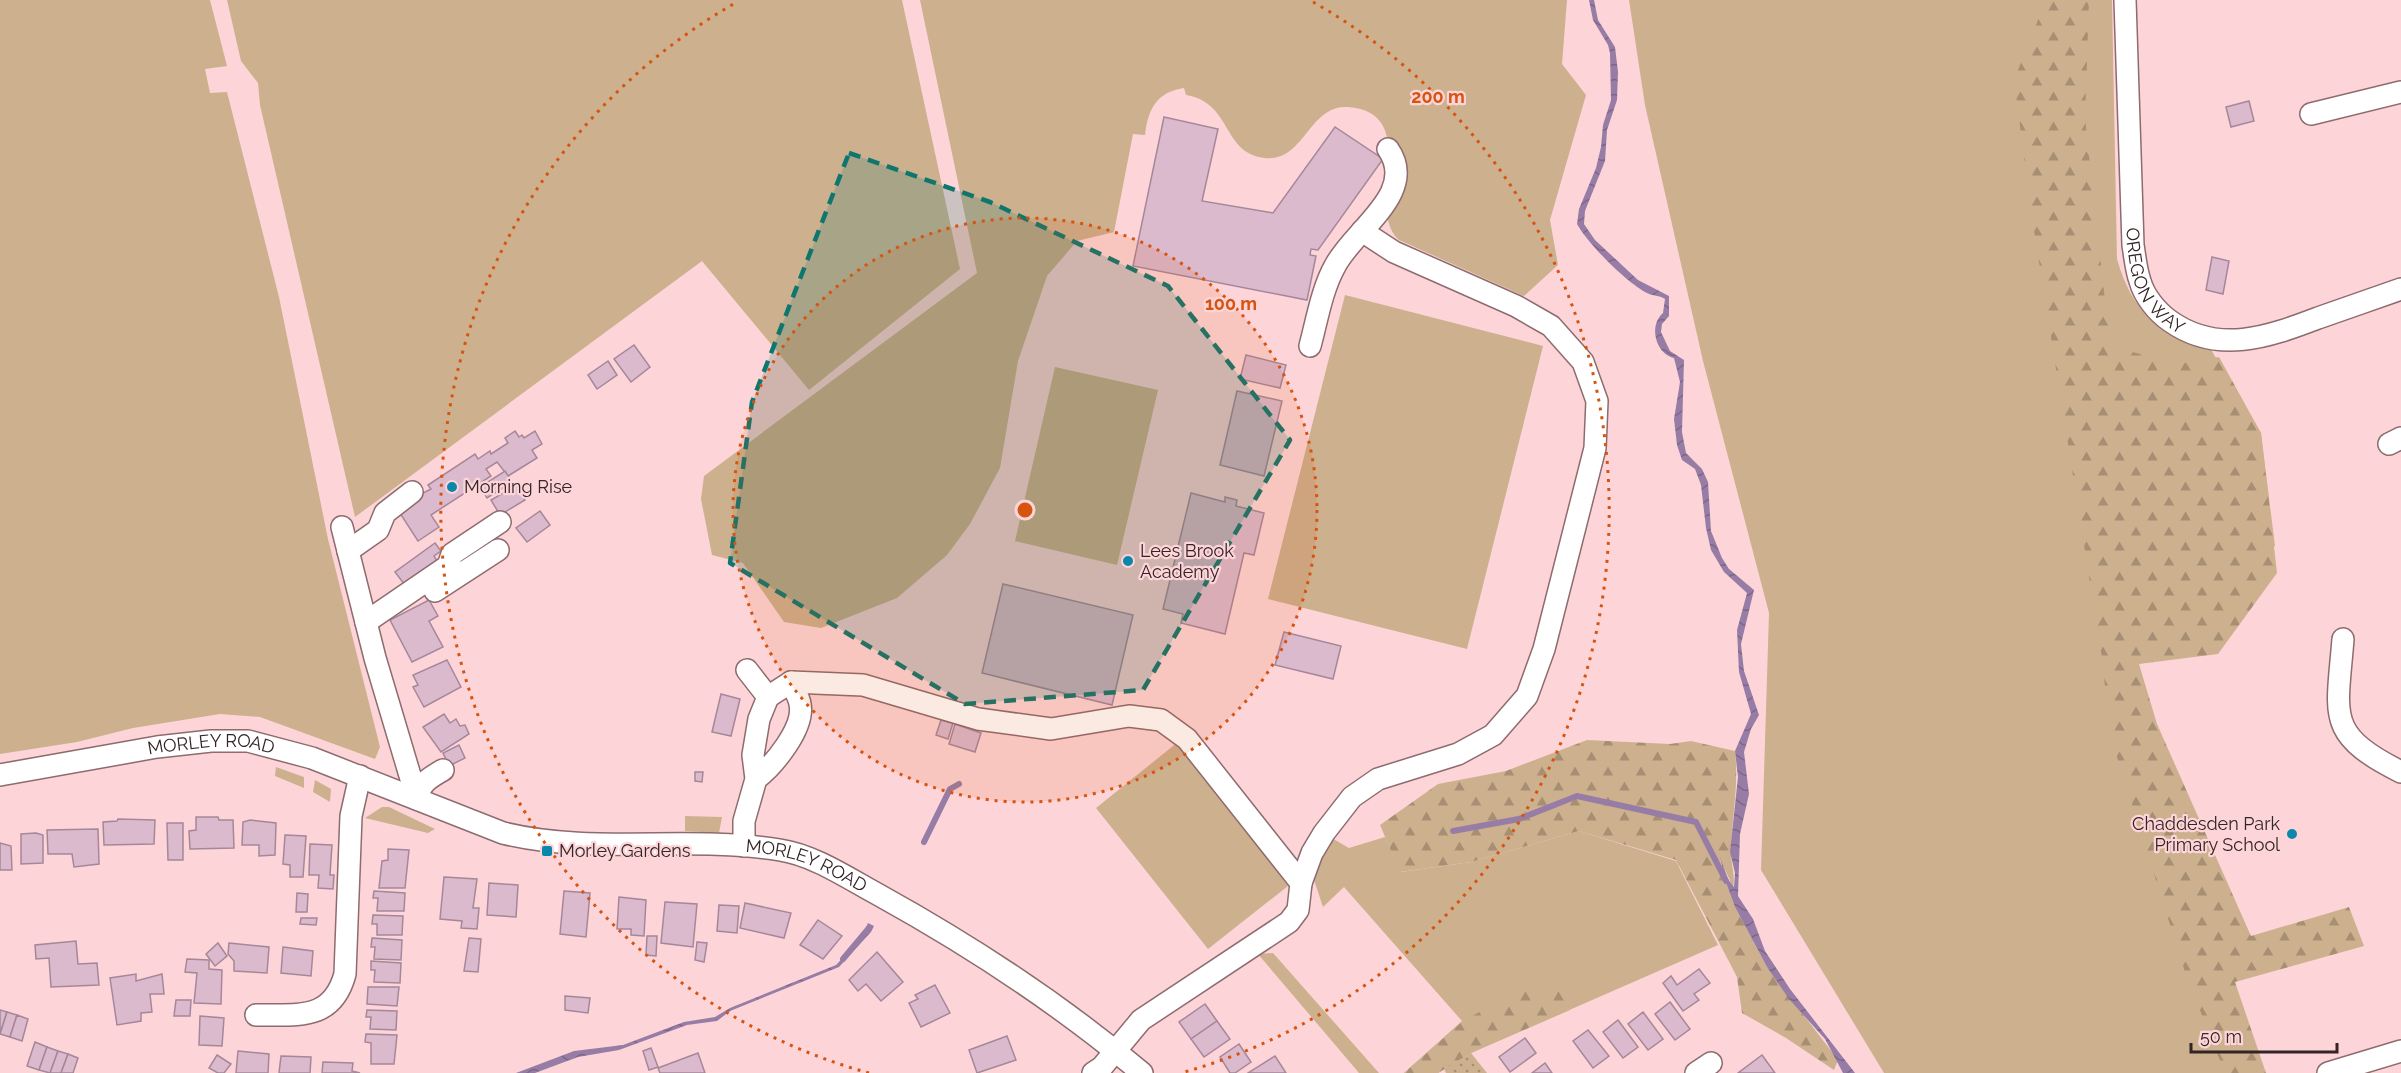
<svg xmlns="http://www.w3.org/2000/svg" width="2401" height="1073" viewBox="0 0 2401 1073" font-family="Raleway,sans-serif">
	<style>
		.grass { fill: #cdb08e }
		.forest { fill: url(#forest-firs) }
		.park { fill: url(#park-dots) }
		.water { fill: url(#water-waves) }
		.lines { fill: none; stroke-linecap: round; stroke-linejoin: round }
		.stream { stroke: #977da6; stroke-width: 6 }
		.building { fill: #dbbacd; stroke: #a68799; stroke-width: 1.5 }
		.minor-casing { stroke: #8e6b6e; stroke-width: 24 }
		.minor { stroke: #fff; stroke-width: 21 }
		.marked { fill: #0f766e; fill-opacity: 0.2; stroke: #0f766e; stroke-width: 4.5; stroke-dasharray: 12 8; stroke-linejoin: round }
		.ring { fill: none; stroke: #d6540f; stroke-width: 3; stroke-dasharray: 3 6 }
		.poi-dot { fill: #0b87ab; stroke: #fdd5d8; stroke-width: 2 }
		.labels { text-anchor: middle; stroke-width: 4.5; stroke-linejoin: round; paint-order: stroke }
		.street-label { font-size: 18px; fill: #332426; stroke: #fdd5d8 }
		.poi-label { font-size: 18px; fill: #332426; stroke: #fdd5d8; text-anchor: start }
		.centre { fill: #d6540f; stroke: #fdd5d8; stroke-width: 3 }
		.ring-label { font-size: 18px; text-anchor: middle; font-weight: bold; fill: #d6540f; stroke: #fdd5d8; stroke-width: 4.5; stroke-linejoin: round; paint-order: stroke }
	</style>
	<defs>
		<pattern id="forest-firs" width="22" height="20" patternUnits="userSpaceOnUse" patternTransform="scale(1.5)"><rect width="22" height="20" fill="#cdb08e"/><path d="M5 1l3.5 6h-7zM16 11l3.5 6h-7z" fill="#a78f74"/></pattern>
		<pattern id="park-dots" width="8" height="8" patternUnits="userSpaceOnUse" patternTransform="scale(1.5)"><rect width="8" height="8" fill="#cdb08e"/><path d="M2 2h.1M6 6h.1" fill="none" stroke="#a78f74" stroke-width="1.8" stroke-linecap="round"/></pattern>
		<pattern id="water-waves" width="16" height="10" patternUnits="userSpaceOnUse" patternTransform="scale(1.5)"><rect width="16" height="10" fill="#977da6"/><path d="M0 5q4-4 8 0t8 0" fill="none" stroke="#7c6687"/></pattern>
	</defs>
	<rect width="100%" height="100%" fill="#fdd5d8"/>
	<!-- grass -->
	<g class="grass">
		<polygon points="0,0 210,0 227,66 205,69 210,93 227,92 279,297 328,539 380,747 375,759 260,717 220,714 133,728 77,742 0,754"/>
		<polygon points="227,0 902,0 960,269 809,390 702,261 355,517 260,105 258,83 241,61"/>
		<path d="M920 0H1567L1562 64 1586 95 1550 220 1558 265 1524 296 1399 240C1363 209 1424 113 1348 107 1307 104 1304 168 1259 157 1223 149 1230 102 1186 95L1184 88C1156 92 1148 110 1145 135L1133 134 1114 232 1077 241 1047 276 1018 361 1000 468 970 524 947 555 897 598 821 628 784 622 743 563 712 555 701 499 704 476 977 273Z"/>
		<path d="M1629 0H2112L2117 259C2132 312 2158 333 2210 348L2261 433 2275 546 2122 585 2146 732 2264 1073H1884L1761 870 1769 613 1703 361 1645 105Z"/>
		<polygon points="1345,295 1543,346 1467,649 1268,599"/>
		<polygon points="1055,367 1158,390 1117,565 1015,541"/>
		<polygon points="1178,742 1288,886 1208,949 1096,808"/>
		<polygon points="276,767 304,777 304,788 275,776"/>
		<polygon points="315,780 331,789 330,802 313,792"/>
		<polygon points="382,807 389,807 435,829 428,833 365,818"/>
		<polygon points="685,816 722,817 719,833 685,831"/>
		<polygon points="1579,831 1676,861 1718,945 1471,1053 1438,1073 1404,1073 1462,1021 1344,887 1323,907 1314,880 1330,837 1349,848 1385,837 1401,872 1471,862"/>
		<polygon points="1273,953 1379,1073 1359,1073 1258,954"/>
	</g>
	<!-- forest -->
	<g class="forest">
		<polygon points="2046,0 2089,0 2085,118 2104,292 2113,347 2178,364 2219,357 2261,433 2277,573 2218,654 2139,664 2157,724 2251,936 2349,907 2364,946 2235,982 2266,1073 2225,1073 2186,975 2110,735 2102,658 2032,218 2014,80"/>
		<path d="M1587 740 1670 744 1691 741 1735 751C1739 785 1732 816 1731 850 1730 863 1736 874 1733 887L1720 859 1725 880 1735 907 1767 967 1838 1060 1834 1070 1786 1038 1742 1013 1737 977 1676 860 1579 831 1471 862 1400 872 1380 825 1438 784 1506 771Z"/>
		<polygon points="1557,984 1570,1010 1471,1053 1438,1073 1404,1073 1463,1021 1509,996"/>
	</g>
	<!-- park -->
	<polygon class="park" points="1471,1053 1487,1073 1446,1073 1444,1069"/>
	<!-- water -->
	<g class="water">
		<path d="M1589 0H1594L1598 20 1615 47 1618 72 1617 100 1607 130 1605 161 1585 211 1584 224 1595 240 1638 280 1669 296V316L1662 324 1661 332 1670 351 1684 360 1682 432 1686 453 1702 469 1708 482 1711 531 1722 558 1729 569 1754 590 1741 644 1744 671 1759 715 1751 729 1744 752 1749 794 1740 834 1738 896 1753 919 1765 951 1790 989 1855 1073H1843L1825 1039 1789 999 1767 967 1735 907 1725 880 1720 857 1728 879 1734 887 1735 873 1730 852 1738 777 1735 751 1751 714 1739 672 1737 630 1747 593 1724 572 1711 550 1706 528 1701 485 1695 469 1682 460 1677 445 1674 419 1680 382 1674 358C1656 354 1648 326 1663 313L1665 299C1659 295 1653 296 1647 293 1627 283 1588 244 1577 224L1579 209 1596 168 1601 147 1603 125 1611 100 1610 53 1608 45 1593 20Z"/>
		<polygon points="868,923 874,926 871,932 839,967 730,1011 717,1021 687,1025 619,1050 578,1057 535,1073 516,1073 574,1051 623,1045 684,1022 715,1017 730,1008 836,965 861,939"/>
	</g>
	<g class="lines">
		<!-- stream -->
		<g class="stream">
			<polyline points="1453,831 1519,819 1577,796 1696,822 1726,881"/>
			<polyline points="924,842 950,789 959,784"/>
			<polyline points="843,959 869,928"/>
		</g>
	</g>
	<!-- building -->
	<g class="building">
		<polygon points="2249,101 2254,121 2231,127 2226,107"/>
		<polygon points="1164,117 1218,129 1202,201 1273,213 1335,127 1383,159 1318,250 1311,249 1310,255 1316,256 1307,300 1133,266"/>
		<polygon points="2212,257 2229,261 2223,294 2206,290"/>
		<polygon points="634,345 650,367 631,382 614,359"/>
		<polygon points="1246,355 1286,365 1280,388 1240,379"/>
		<polygon points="608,361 617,375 597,389 588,375"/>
		<polygon points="1237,391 1282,401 1264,476 1220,465"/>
		<polygon points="515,431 519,437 522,435 524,438 535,431 542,444 532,450 537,458 508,476 497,462 486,469 491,476 431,515 439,527 418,541 396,507 431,489 428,485 475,454 478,459 490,451 491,454 508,443 505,438"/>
		<polygon points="505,471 512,482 487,498 480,487"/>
		<polygon points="517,485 525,500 500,515 491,500"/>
		<polygon points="1191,493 1225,502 1225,497 1237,500 1236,506 1264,513 1254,555 1244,553 1225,634 1181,623 1183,614 1163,609"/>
		<polygon points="540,511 550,525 527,542 516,528"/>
		<polygon points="435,543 441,551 434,556 439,564 407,588 395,572"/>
		<polygon points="1003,584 1133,615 1112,705 982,673"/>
		<polygon points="429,600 438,616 429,621 443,647 412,662 390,620"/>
		<polygon points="1284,632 1341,646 1333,679 1275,665"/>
		<polygon points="447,660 461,687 424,707 413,687 418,685 413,675"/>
		<polygon points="721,694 740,699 731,736 712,732"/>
		<polygon points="444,714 450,723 456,719 460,726 465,725 469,734 441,752 423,727"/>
		<polygon points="941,720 953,723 948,739 936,735"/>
		<polygon points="955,724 981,733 975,752 949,744"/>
		<polygon points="459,745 465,758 449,766 443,753"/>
		<polygon points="695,772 703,772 702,782 695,781"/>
		<polygon points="196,817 218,817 219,820 233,820 234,848 190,849 189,831 196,830"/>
		<polygon points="118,819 155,820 154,844 104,845 103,822 117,821"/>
		<polygon points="250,820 276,823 275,855 259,856 259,845 242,845 243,822"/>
		<polygon points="167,823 183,823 183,860 168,860"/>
		<polygon points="98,829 99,864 74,867 72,854 48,854 47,830"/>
		<polygon points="36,833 43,835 43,863 21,864 21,834"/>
		<polygon points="285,835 306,836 303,877 290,877 290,865 283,864"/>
		<polygon points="0,843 11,846 12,870 0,870"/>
		<polygon points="310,844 332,845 330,875 334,875 333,889 318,888 319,875 309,875"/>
		<polygon points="388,849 409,850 405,888 379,888 382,861 388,860"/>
		<polygon points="444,877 477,879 473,908 479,908 477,929 461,928 462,921 440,919"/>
		<polygon points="489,883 518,885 516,917 487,915"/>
		<polygon points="374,891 405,893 404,911 377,911 378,898 373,898"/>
		<polygon points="564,891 590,893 586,937 560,934"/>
		<polygon points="297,893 308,894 307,912 296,912"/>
		<polygon points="619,897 646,900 644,936 631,935 631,929 617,929"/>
		<polygon points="665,902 697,904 693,947 661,943"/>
		<polygon points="745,903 791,913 784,938 740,928"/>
		<polygon points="719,905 739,906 737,933 717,931"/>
		<polygon points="373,915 403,916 402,935 377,935 377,924 372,924"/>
		<polygon points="301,918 317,918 316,925 300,924"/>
		<polygon points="818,920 842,936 823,959 800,945"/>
		<polygon points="647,936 657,936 656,956 646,955"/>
		<polygon points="372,938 402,940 401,960 374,959 375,947 371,947"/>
		<polygon points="469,938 481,939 478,972 464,971"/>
		<polygon points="76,941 78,964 97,963 99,985 51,987 49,958 36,959 35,945"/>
		<polygon points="697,942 707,943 704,962 695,960"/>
		<polygon points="218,943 227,956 215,966 206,954"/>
		<polygon points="229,943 269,947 267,973 234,971 234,961 228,954"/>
		<polygon points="283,947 313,951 311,976 281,973"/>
		<polygon points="877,952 903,982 881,1001 866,984 858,991 849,980"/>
		<polygon points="187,959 209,960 209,969 222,970 221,1004 194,1003 197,973 185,972"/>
		<polygon points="371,961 401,963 400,983 374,982 375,970 371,970"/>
		<polygon points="1699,969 1710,983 1694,994 1699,1000 1683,1011 1663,983 1671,976 1677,985"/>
		<polygon points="136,974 136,981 162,974 164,994 150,994 152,1012 141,1013 141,1021 117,1025 110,978"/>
		<polygon points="935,985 950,1013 921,1027 909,1003 918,999 915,995"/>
		<polygon points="368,987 399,987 397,1006 367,1004"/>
		<polygon points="565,996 590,998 588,1013 565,1010"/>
		<polygon points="176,1000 191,1000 190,1016 174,1016"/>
		<polygon points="1670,1002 1690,1029 1675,1040 1655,1014"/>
		<polygon points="1205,1004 1217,1021 1191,1039 1179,1022"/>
		<polygon points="0,1010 7,1012 0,1034"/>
		<polygon points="367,1010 397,1011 396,1030 370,1029 371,1017 366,1017"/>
		<polygon points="7,1012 17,1015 10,1037 0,1034"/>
		<polygon points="1643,1012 1663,1039 1648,1050 1628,1024"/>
		<polygon points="17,1015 28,1019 22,1041 10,1037"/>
		<polygon points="200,1016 224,1018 222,1046 199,1045"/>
		<polygon points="1618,1020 1638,1047 1623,1058 1603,1032"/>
		<polygon points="1217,1021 1230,1039 1204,1057 1191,1039"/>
		<polygon points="1588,1030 1609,1056 1593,1068 1573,1041"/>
		<polygon points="366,1034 397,1035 394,1064 371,1064 371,1043 365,1042"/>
		<polygon points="1007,1036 1016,1060 977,1073 969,1050"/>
		<polygon points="1525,1038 1536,1053 1510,1072 1499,1057"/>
		<polygon points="35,1042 47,1047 39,1070 27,1066"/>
		<polygon points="1239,1044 1251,1062 1235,1073 1230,1073 1220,1057"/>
		<polygon points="47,1047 58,1051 50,1073 39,1070"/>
		<polygon points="651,1048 658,1067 649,1070 643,1051"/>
		<polygon points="58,1051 68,1054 61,1073 50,1073"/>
		<polygon points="238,1051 269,1054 268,1073 236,1073"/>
		<polygon points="698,1053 705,1073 660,1073 658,1068"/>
		<polygon points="68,1054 78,1058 73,1073 61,1073"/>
		<polygon points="217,1055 231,1064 224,1073 218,1073 209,1068"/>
		<polygon points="1762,1055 1775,1073 1738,1073"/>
		<polygon points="281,1056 311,1057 310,1073 279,1073"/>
		<polygon points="1275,1056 1286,1073 1248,1073"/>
		<polygon points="323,1062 353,1063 352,1071 360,1073 322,1073"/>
		<polygon points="1545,1063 1552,1073 1532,1073"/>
	</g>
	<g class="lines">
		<defs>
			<g id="minor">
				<path id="s1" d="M2125 0 2133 245C2135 257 2136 270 2140 281 2144 296 2157 312 2170 321 2218 355 2268 337 2318 318 2346 308 2373 299 2401 289"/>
				<polyline points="2311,114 2401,92"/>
				<path d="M1310 346C1317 320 1322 289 1335 266 1353 230 1419 193 1388 149"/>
				<polyline points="2389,444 2401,438"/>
				<polyline points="342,527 375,658 417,799"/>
				<polyline points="348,551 378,530 385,513 412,492"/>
				<polyline points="435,591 498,550"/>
				<polyline points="366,622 448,566 452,554 500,522"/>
				<path d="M2343 639C2337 716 2325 734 2401 772"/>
				<polyline points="747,670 768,697"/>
				<polyline points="791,682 863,685 978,719 1051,729 1129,716 1161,720 1187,739 1301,883 1298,910 1289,922 1141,1020 1102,1067 1093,1073"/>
				<path id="s2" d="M0 775 157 747 211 741H248L312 758 503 833C593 855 688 835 780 850 814 855 849 879 879 895 973 947 1060 1004 1142 1073"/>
				<path d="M417 799C420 783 429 778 443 770"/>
				<path d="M744 846V821L756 779 753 755 759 719 768 697 791 682C794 689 799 697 800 704 805 728 773 766 756 779"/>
				<polyline points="1301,883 1312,853 1324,833 1352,797 1378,779 1458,754 1493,735 1527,696 1544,649 1595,448 1597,401 1583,362 1551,326 1516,306 1394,252 1362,231"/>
				<path d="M256 1015C297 1014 332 1022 345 974L351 816 360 776"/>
				<polyline points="1696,1073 1711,1063"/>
				<polyline points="2328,1073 2401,1051"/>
			</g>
		</defs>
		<!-- minor casing -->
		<use href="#minor" class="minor-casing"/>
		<!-- minor -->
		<use href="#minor" class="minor"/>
	</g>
	<!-- marked area -->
	<path class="marked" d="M849 153 990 202 1168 286 1290 440 1143 690 965 704 730 563 752 402Z"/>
	<!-- distance rings -->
	<circle cx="1025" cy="510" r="292" fill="#d6540f" fill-opacity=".12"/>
	<g class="ring">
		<circle cx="1025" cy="510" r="292"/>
		<path d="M869 1073A584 584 0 0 1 737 2M1313 2A584 584 0 0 1 1181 1073"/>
	</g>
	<!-- markers -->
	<g class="poi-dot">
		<circle cx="452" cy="487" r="6"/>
		<circle cx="1128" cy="561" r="6"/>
		<circle cx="2292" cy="834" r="6"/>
		<rect x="541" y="845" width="12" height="12" rx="3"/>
	</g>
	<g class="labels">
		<!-- street labels -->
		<g class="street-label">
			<text dy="6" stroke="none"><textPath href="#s1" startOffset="288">OREGON WAY</textPath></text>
			<text dy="6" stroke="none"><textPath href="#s2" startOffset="214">MORLEY ROAD</textPath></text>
			<text dy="6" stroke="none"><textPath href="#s2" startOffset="830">MORLEY ROAD</textPath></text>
		</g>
		<!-- poi labels -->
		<g class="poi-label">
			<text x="464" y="493">Morning Rise</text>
			<text x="1140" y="557">Lees Brook<tspan x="1140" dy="21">Academy</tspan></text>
			<text x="2280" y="830" text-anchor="end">Chaddesden Park<tspan x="2280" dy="21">Primary School</tspan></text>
			<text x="559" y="857">Morley Gardens</text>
		</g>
	</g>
	<circle cx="1025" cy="510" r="9" class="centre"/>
	<g class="ring-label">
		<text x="1438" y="103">200 m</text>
		<text x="1231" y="310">100 m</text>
	</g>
	<!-- scale -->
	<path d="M2191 1043v9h146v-9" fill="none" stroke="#332426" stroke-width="3"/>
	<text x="2200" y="1043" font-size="18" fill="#332426" stroke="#fdd5d8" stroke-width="4.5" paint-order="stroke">50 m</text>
</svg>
